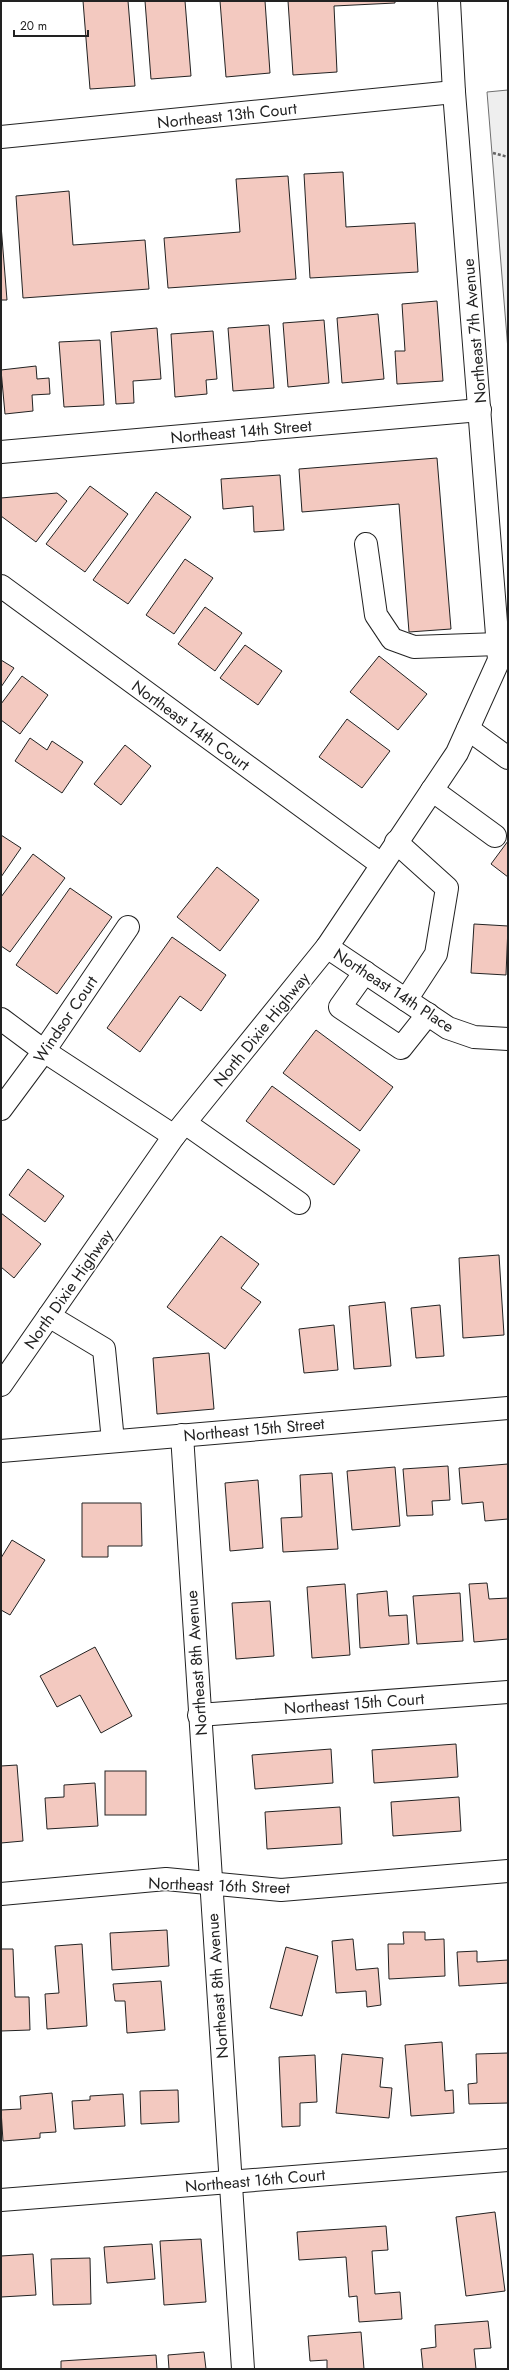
<svg xmlns="http://www.w3.org/2000/svg" width="509" height="2370" viewBox="0 0 509 2370" font-family="Jost,sans-serif">
	<style>
		.green { fill: #eee; stroke: #6f6f6f }
		.building { fill: #f3c9c0; stroke: #222 }
		.lines { fill: none; stroke-linecap: round; stroke-linejoin: round }
		.minor-casing { stroke: #222; stroke-width: 24 }
		.path { stroke: #646464; stroke-width: 2.5; stroke-dasharray: 3 2; stroke-linecap: butt }
		.minor { stroke: #fff; stroke-width: 22 }
		.labels { text-anchor: middle; stroke-width: 3; stroke-linejoin: round; paint-order: stroke }
		.street-label { font-size: 16px; fill: #222; stroke: #fff }
	</style>
	<rect width="100%" height="100%" fill="#fff"/>
	<!-- green -->
	<polygon class="green" points="508,90 508,350 487,92"/>
	<!-- building -->
	<g class="building">
		<polygon points="83,1 128,1 135,86 90,89"/>
		<polygon points="145,1 185,1 191,76 151,79"/>
		<polygon points="220,1 265,1 270,73 226,77"/>
		<polygon points="288,1 395,1 395,3 334,6 337,72 293,75"/>
		<polygon points="343,172 346,227 415,223 418,272 310,278 304,174"/>
		<polygon points="288,176 296,279 168,288 164,238 240,232 236,179"/>
		<polygon points="69,191 73,245 145,240 149,289 23,298 16,196"/>
		<polygon points="1,225 7,300 1,300"/>
		<polygon points="437,301 443,381 397,384 395,351 405,351 402,304"/>
		<polygon points="378,314 384,379 342,383 337,318"/>
		<polygon points="324,320 329,383 288,387 283,323"/>
		<polygon points="269,325 274,388 233,391 228,328"/>
		<polygon points="157,328 161,379 133,381 134,403 116,404 111,332"/>
		<polygon points="213,331 217,379 206,380 207,394 175,397 171,334"/>
		<polygon points="100,340 104,405 64,407 59,342"/>
		<polygon points="36,366 37,379 49,378 50,394 32,395 33,411 5,414 1,370"/>
		<polygon points="437,458 451,629 409,632 399,504 302,512 299,469"/>
		<polygon points="280,475 284,530 254,532 253,506 223,509 221,479"/>
		<polygon points="90,486 128,514 85,572 46,544"/>
		<polygon points="156,492 191,517 128,604 93,580"/>
		<polygon points="57,493 67,501 36,542 1,516 1,498"/>
		<polygon points="185,559 213,578 174,634 146,615"/>
		<polygon points="205,607 242,633 215,671 178,644"/>
		<polygon points="245,645 282,671 258,705 220,678"/>
		<polygon points="379,656 427,694 398,730 350,692"/>
		<polygon points="1,660 14,668 1,687"/>
		<polygon points="22,676 48,695 20,734 1,720 1,704"/>
		<polygon points="347,719 390,751 362,788 319,757"/>
		<polygon points="30,738 47,750 52,741 83,762 62,793 15,761"/>
		<polygon points="125,745 151,766 121,805 94,784"/>
		<polygon points="1,835 21,848 1,877"/>
		<polygon points="508,841 508,877 491,864"/>
		<polygon points="33,854 65,878 10,952 1,946 1,897"/>
		<polygon points="217,867 259,900 220,951 177,917"/>
		<polygon points="70,888 112,917 57,994 16,965"/>
		<polygon points="474,924 508,926 506,975 471,973"/>
		<polygon points="172,937 226,975 201,1011 180,996 140,1052 107,1028"/>
		<polygon points="316,1030 393,1087 360,1131 283,1073"/>
		<polygon points="272,1086 360,1150 334,1185 246,1121"/>
		<polygon points="28,1169 64,1196 45,1222 9,1195"/>
		<polygon points="1,1213 41,1244 14,1278 1,1267"/>
		<polygon points="221,1236 259,1264 241,1288 261,1302 225,1349 167,1307"/>
		<polygon points="499,1255 504,1335 463,1338 459,1258"/>
		<polygon points="385,1302 391,1366 354,1369 349,1306"/>
		<polygon points="440,1305 444,1356 416,1358 411,1308"/>
		<polygon points="334,1325 338,1370 304,1373 299,1329"/>
		<polygon points="209,1353 214,1409 157,1414 153,1358"/>
		<polygon points="508,1464 508,1519 485,1521 483,1502 462,1504 459,1468"/>
		<polygon points="448,1466 450,1500 432,1501 433,1515 407,1516 403,1469"/>
		<polygon points="395,1467 400,1526 352,1530 347,1471"/>
		<polygon points="332,1473 338,1549 283,1552 281,1518 302,1517 300,1475"/>
		<polygon points="258,1480 263,1548 230,1551 225,1483"/>
		<polygon points="82,1503 141,1503 142,1546 108,1546 108,1557 82,1557"/>
		<polygon points="12,1540 45,1560 10,1615 1,1610 1,1558"/>
		<polygon points="487,1583 489,1599 508,1598 508,1639 474,1642 469,1584"/>
		<polygon points="345,1584 350,1655 312,1658 307,1587"/>
		<polygon points="387,1591 389,1616 407,1615 409,1644 360,1648 357,1594"/>
		<polygon points="460,1593 463,1641 417,1644 413,1596"/>
		<polygon points="270,1601 274,1656 236,1659 232,1603"/>
		<polygon points="95,1647 132,1716 101,1733 80,1695 57,1707 40,1676"/>
		<polygon points="456,1744 458,1777 374,1783 372,1750"/>
		<polygon points="331,1749 333,1783 255,1789 252,1755"/>
		<polygon points="17,1765 23,1841 1,1843 1,1766"/>
		<rect x="105" y="1771" width="41" height="44"/>
		<polygon points="95,1783 98,1826 47,1829 45,1798 64,1797 64,1785"/>
		<polygon points="459,1797 461,1831 393,1836 391,1802"/>
		<polygon points="340,1807 342,1844 267,1849 265,1812"/>
		<polygon points="167,1930 169,1966 112,1970 110,1933"/>
		<polygon points="403,1932 425,1932 425,1940 444,1939 445,1976 389,1979 388,1944 404,1944"/>
		<polygon points="353,1939 356,1970 378,1968 381,2005 367,2007 366,1991 336,1993 332,1941"/>
		<polygon points="82,1944 87,2026 47,2029 45,1994 59,1993 55,1946"/>
		<polygon points="286,1947 318,1956 302,2016 270,2008"/>
		<polygon points="1,1949 13,1949 15,1997 29,1997 30,2030 1,2031"/>
		<polygon points="477,1951 477,1962 508,1960 508,1983 459,1986 457,1952"/>
		<polygon points="161,1981 165,2030 127,2033 125,2001 115,2001 113,1984"/>
		<polygon points="442,2042 445,2091 453,2090 454,2113 411,2116 405,2045"/>
		<polygon points="508,2053 508,2103 469,2104 468,2084 477,2083 476,2054"/>
		<polygon points="342,2054 383,2058 380,2087 392,2088 389,2118 336,2113"/>
		<polygon points="315,2055 317,2102 300,2103 300,2126 282,2127 279,2057"/>
		<polygon points="178,2090 179,2122 141,2124 140,2091"/>
		<polygon points="52,2093 56,2132 40,2133 40,2138 3,2141 1,2110 21,2109 20,2096"/>
		<polygon points="123,2094 125,2126 74,2129 72,2101 90,2100 90,2096"/>
		<polygon points="495,2212 505,2291 466,2296 456,2217"/>
		<polygon points="386,2226 388,2250 372,2251 375,2294 400,2292 402,2319 359,2322 357,2296 349,2297 346,2257 299,2260 297,2232"/>
		<polygon points="201,2239 206,2302 164,2305 160,2241"/>
		<polygon points="152,2244 155,2279 107,2283 104,2247"/>
		<polygon points="33,2254 36,2295 1,2297 1,2256"/>
		<polygon points="90,2258 91,2304 53,2305 51,2259"/>
		<polygon points="488,2321 491,2348 474,2349 476,2369 423,2369 421,2349 436,2347 435,2325"/>
		<polygon points="361,2332 364,2369 327,2369 327,2360 310,2361 308,2336"/>
		<polygon points="204,2352 206,2369 169,2369 168,2355"/>
		<polygon points="156,2355 157,2369 61,2369 61,2361"/>
	</g>
	<g class="lines">
		<defs>
			<g id="minor">
				<polyline points="1,137 454,92"/>
				<polyline points="1,452 480,410"/>
				<polyline points="366,544 376,615 392,639 414,647 498,644"/>
				<polyline points="1,586 381,864"/>
				<polyline points="468,729 508,758"/>
				<polyline points="432,790 495,836"/>
				<polyline points="396,842 447,888 436,954 406,1000"/>
				<polyline points="327,947 448,1028 474,1037 508,1039"/>
				<polyline points="365,972 340,1007 401,1048 428,1014"/>
				<polyline points="1,1019 44,1051 174,1136"/>
				<polyline points="1,1109 44,1051 128,927"/>
				<polyline points="185,1123 299,1203"/>
				<polyline points="49,1316 104,1349 113,1441"/>
				<polyline points="1,1385 174,1136 327,947 457,753 499,660 454,92 449,1"/>
				<polyline points="182,1435 243,2369"/>
				<polyline points="1,1451 508,1408"/>
				<polyline points="199,1715 508,1692"/>
				<polyline points="1,1894 166,1879 281,1890 508,1871"/>
				<polyline points="1,2200 508,2160"/>
			</g>
		</defs>
		<!-- minor casing -->
		<use href="#minor" class="minor-casing"/>
		<!-- path -->
		<polyline class="path" points="493,153 508,157"/>
		<!-- minor -->
		<use href="#minor" class="minor"/>
	</g>
	<g class="labels">
		<!-- street labels -->
		<g class="street-label">
			<text transform="translate(227 115) rotate(-6)" y="6">Northeast 13th Court</text>
			<text transform="translate(474 331) rotate(-95)" y="6">Northeast 7th Avenue</text>
			<text transform="translate(241 431) rotate(-5)" y="6">Northeast 14th Street</text>
			<text transform="translate(191 725) rotate(36)" y="6">Northeast 14th Court</text>
			<text transform="translate(394 990) rotate(33)" y="6">Northeast 14th Place</text>
			<text transform="translate(65 1019) rotate(-56)" y="6">Windsor Court</text>
			<text transform="translate(261 1029) rotate(-51)" y="6">North Dixie Highway</text>
			<text transform="translate(68 1289) rotate(-55)" y="6">North Dixie Highway</text>
			<text transform="translate(254 1429) rotate(-5)" y="6">Northeast 15th Street</text>
			<text transform="translate(196 1663) rotate(-94)" y="6">Northeast 8th Avenue</text>
			<text transform="translate(354 1703) rotate(-4)" y="6">Northeast 15th Court</text>
			<text transform="translate(219 1885) rotate(2)" y="6">Northeast 16th Street</text>
			<text transform="translate(217 1986) rotate(-94)" y="6">Northeast 8th Avenue</text>
			<text transform="translate(255 2180) rotate(-5)" y="6">Northeast 16th Court</text>
		</g>
	</g>
	<!-- border -->
	<rect width="509" height="2370" fill="none" stroke="#222222" stroke-width="4"/>
	<!-- scale -->
	<path d="M14 30v6h74v-6" fill="none" stroke="#222222" stroke-width="2"/>
	<text x="20" y="30" font-size="12" fill="#222222" stroke="#ffffff" stroke-width="3" paint-order="stroke">20 m</text>
</svg>
